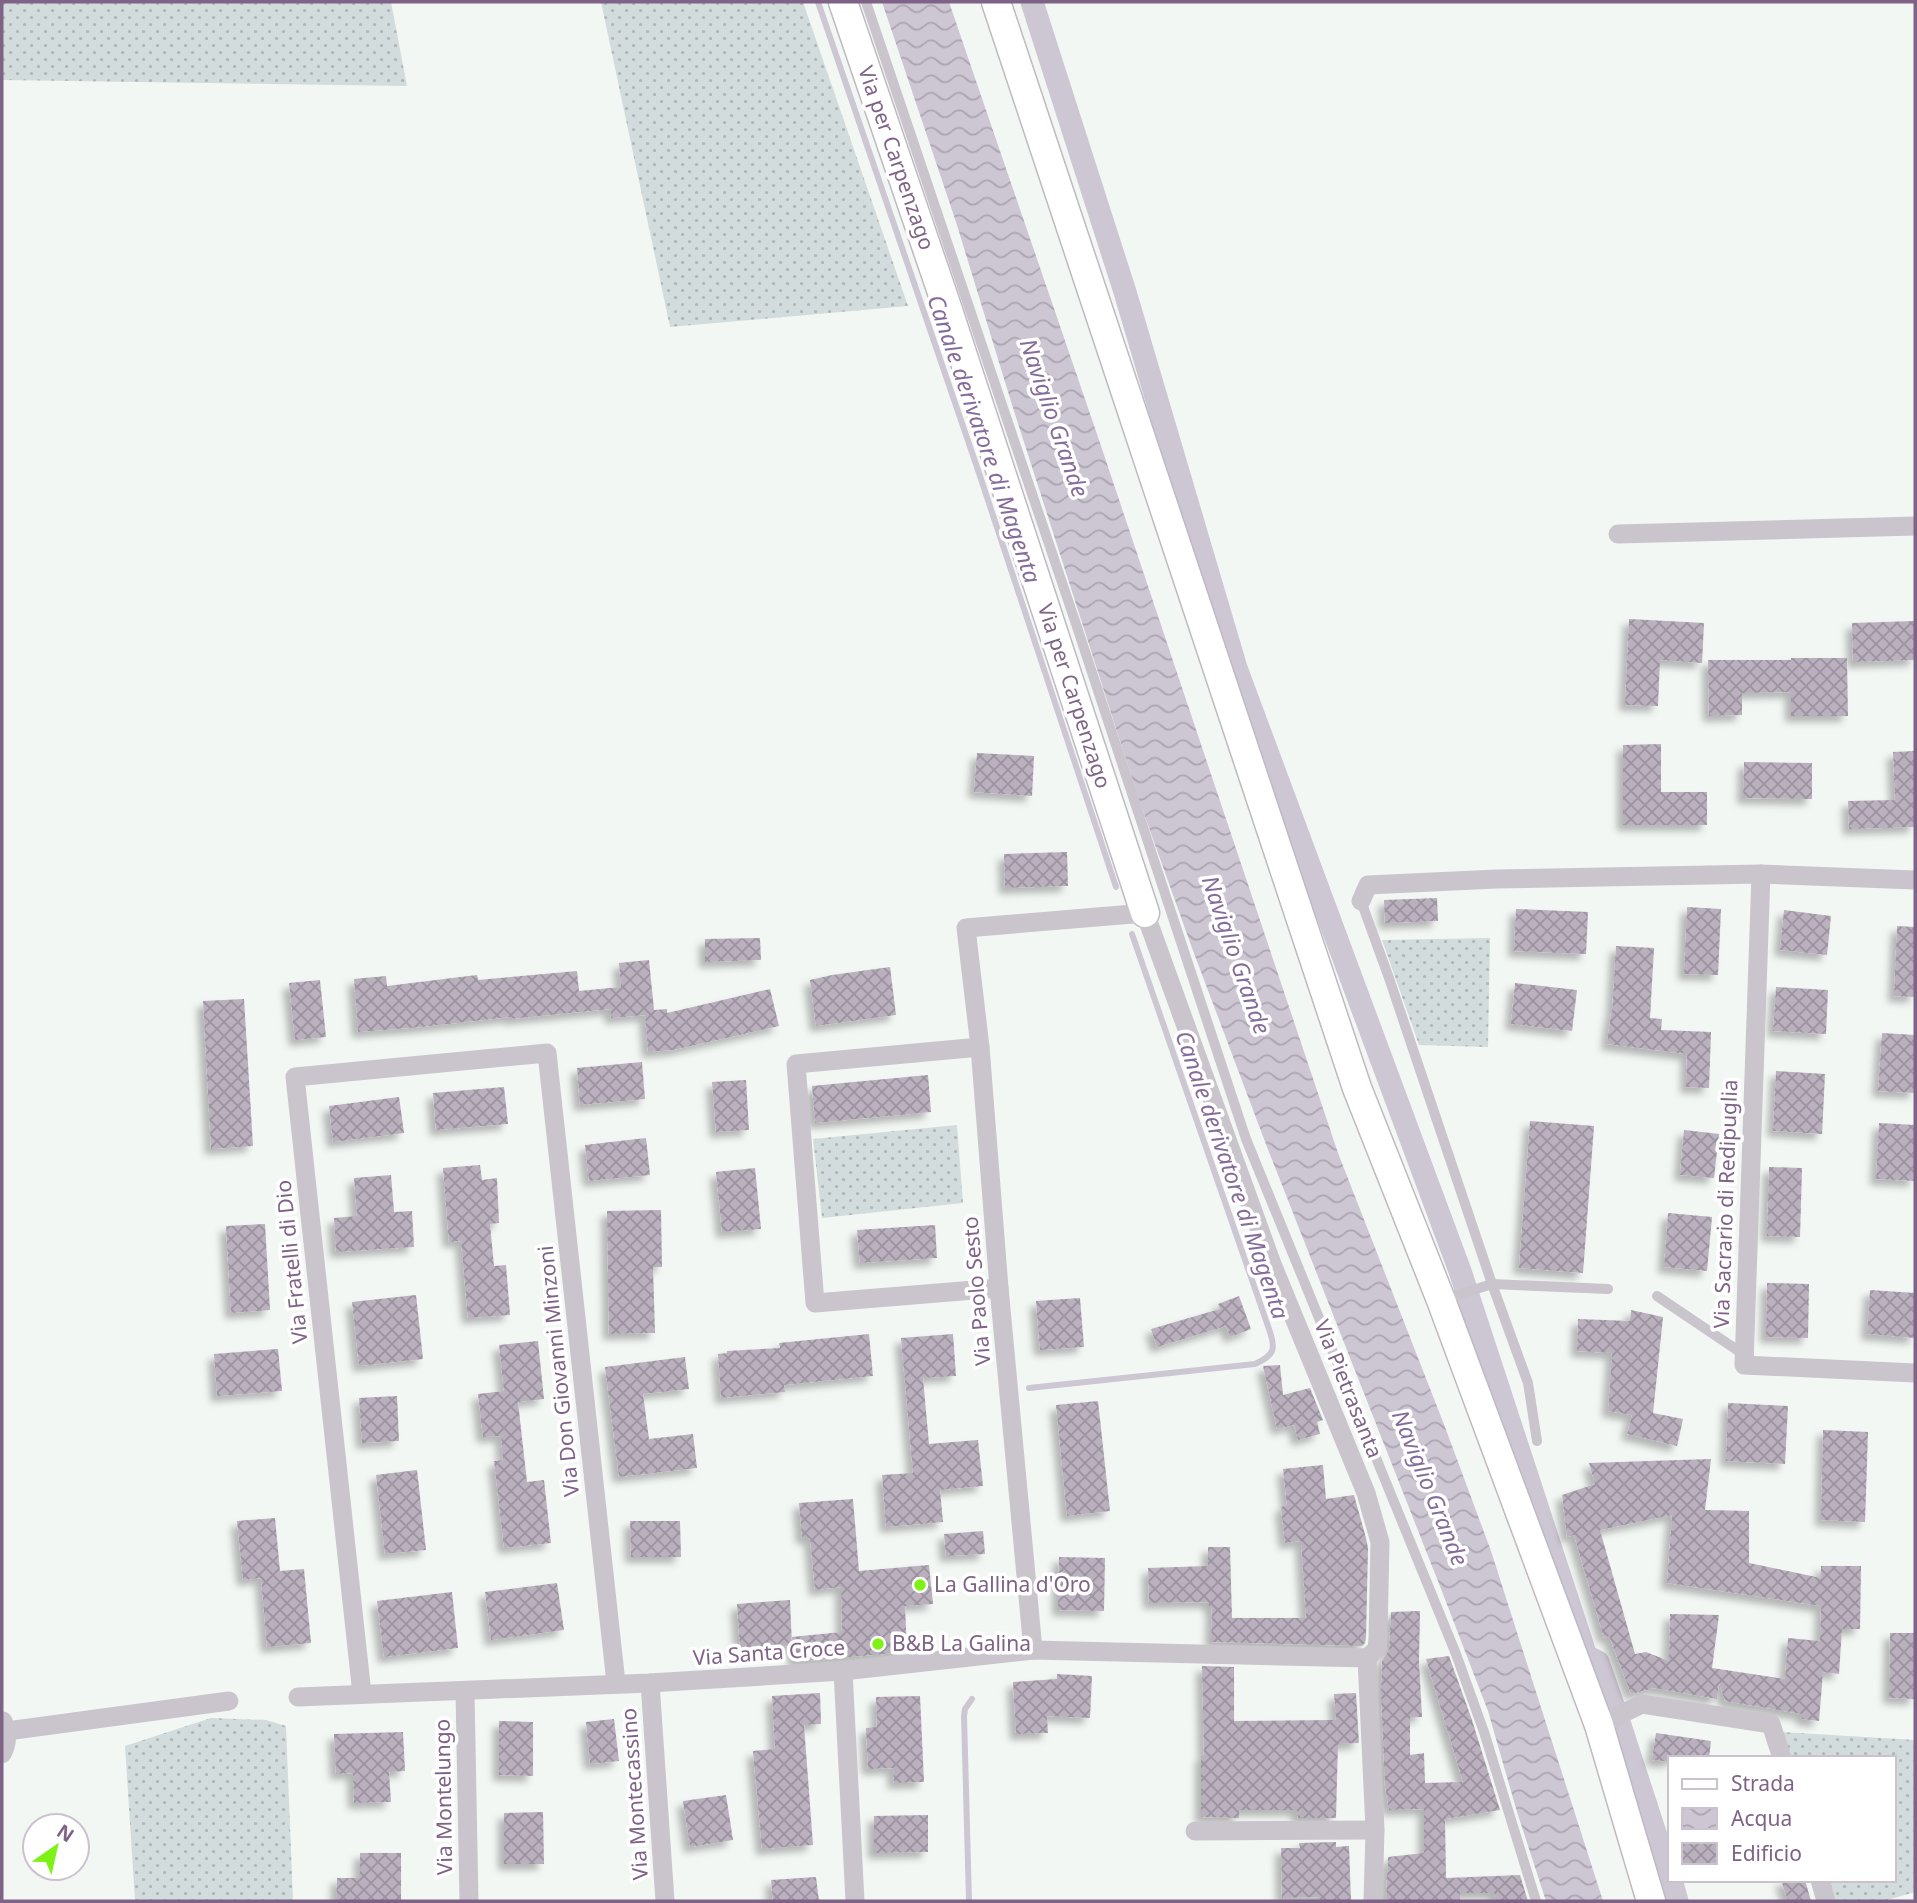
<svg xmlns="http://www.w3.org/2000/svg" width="1917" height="1903" viewBox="0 0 1917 1903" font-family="'Noto Sans',sans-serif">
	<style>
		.grass { fill: url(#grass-dots) }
		.water { fill: url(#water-waves) }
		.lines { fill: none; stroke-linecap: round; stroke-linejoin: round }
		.stream { stroke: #cdc6d3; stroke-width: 6 }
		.canal { stroke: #cdc6d3; stroke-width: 23 }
		.building { fill: url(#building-cross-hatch); fill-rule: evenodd; filter: url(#shadow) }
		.secondary-casing { stroke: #c0b8c2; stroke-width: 31 }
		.lane { stroke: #cac4cc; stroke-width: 10 }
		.street { stroke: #cac4cc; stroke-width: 19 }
		.secondary { stroke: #fff; stroke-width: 28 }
		.poi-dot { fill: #7ef217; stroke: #fff; stroke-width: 2.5 }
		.labels { text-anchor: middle; stroke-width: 7; stroke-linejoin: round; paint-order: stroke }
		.street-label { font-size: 21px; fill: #7e6387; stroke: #fff }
		.poi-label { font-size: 21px; fill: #7e6387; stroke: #fff; text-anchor: start }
		.water-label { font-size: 23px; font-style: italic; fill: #866d99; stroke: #fff }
	</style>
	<defs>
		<pattern id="grass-dots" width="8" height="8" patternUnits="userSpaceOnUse" patternTransform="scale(1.75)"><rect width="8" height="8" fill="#d2dcdc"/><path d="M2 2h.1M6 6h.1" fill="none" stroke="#b0b6b8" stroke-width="1.8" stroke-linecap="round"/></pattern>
		<pattern id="water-waves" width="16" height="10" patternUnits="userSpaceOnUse" patternTransform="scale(1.75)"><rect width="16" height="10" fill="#cdc6d3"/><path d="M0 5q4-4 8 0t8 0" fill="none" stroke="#aca4b1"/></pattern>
		<pattern id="building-cross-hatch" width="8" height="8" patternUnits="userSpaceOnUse" patternTransform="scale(1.75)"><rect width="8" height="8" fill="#bab0be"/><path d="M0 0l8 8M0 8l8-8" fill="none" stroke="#9c93a0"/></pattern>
		<filter id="shadow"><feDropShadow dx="-6" dy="6" stdDeviation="3.5" flood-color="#0004"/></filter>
	</defs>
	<rect width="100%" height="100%" fill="#f3f7f4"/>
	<!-- grass -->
	<g class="grass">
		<polygon points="2,2 391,2 407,86 2,80"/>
		<polygon points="601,2 803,2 908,306 670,327"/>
		<polygon points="1490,938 1488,1047 1419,1045 1382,940"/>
		<polygon points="957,1125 963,1203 822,1218 813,1139"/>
		<polygon points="211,1718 266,1720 286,1726 293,1901 135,1901 125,1746"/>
		<polygon points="1782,1732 1915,1740 1915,1892 1884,1901 1836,1901 1829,1880 1894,1880 1894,1758 1790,1758"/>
	</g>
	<!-- water -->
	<polygon class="water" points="882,2 949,2 1098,437 1338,1153 1445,1427 1491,1551 1603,1901 1546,1901 1517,1812 1488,1711 1443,1594 1267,1147 1192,948 1139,800 1013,408 956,222"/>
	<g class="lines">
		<!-- stream -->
		<g class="stream">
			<polyline points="818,2 978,470 1116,887"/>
			<path d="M1029 1388 1255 1364C1275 1355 1276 1349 1269 1329L1132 934"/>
			<polyline points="969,1901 964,1716 965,1709 972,1699"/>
		</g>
		<!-- canal -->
		<g class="canal">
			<polyline points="1032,2 1125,292 1236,668 1460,1271 1586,1656 1598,1662 1620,1725 1670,1879"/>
			<polyline points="1671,1880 1677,1901"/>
		</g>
	</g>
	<!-- building -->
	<g class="building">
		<polygon points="1629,619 1704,623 1702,663 1660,660 1658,706 1625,705"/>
		<polygon points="1915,621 1915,660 1853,662 1852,623"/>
		<polygon points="1791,658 1847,658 1848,716 1791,716 1791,692 1742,693 1742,715 1709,716 1708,660 1791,660"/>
		<polygon points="1661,744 1661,792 1707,792 1707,825 1623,825 1623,745"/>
		<polygon points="1915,751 1915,827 1849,829 1848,801 1895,800 1893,752"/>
		<polygon points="977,753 1034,756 1032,796 974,792"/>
		<polygon points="1744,762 1812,763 1812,799 1743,798"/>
		<polygon points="1067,852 1068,886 1005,888 1004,854"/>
		<polygon points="1437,898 1438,921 1385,923 1384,900"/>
		<polygon points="1687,907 1721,909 1718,975 1684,974"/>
		<polygon points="1516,909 1588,912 1586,954 1514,951"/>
		<polygon points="1784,910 1831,916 1827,955 1780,950"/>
		<polygon points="1897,926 1915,927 1915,997 1894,996"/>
		<polygon points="760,938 761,960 705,962 705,939"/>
		<polygon points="1616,946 1654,948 1650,1018 1662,1019 1661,1030 1711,1032 1709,1088 1686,1087 1687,1054 1607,1044 1611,1014 1612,1014"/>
		<polygon points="649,960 654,1010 667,1009 667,1013 770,989 779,1026 673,1050 648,1052 645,1015 611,1018 610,1009 510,1019 510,1017 421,1027 358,1032 354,979 386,976 387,986 477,975 478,980 577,971 579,991 621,987 619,963"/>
		<polygon points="890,967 896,1015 816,1026 810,980 832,975"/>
		<polygon points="320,980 326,1037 295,1040 289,983"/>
		<polygon points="1515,983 1577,990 1572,1031 1511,1024"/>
		<polygon points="1776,987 1828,990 1826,1034 1773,1031"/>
		<polygon points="244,999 253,1146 211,1149 203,1001"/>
		<polygon points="1882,1033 1915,1035 1915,1093 1878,1091"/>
		<polygon points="642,1062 645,1099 580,1105 577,1068"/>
		<polygon points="1776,1071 1825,1074 1822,1134 1773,1131"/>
		<polygon points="928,1075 931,1112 815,1123 812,1086"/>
		<polygon points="746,1080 749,1130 716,1132 712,1082"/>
		<polygon points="504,1087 508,1124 436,1130 433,1093"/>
		<polygon points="399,1097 404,1133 333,1142 329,1106"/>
		<polygon points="1530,1121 1594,1126 1583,1273 1519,1268"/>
		<polygon points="1879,1123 1915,1125 1915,1181 1876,1179"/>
		<polygon points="1684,1130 1719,1134 1714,1178 1680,1175"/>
		<polygon points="646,1138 650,1175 589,1181 585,1145"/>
		<polygon points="480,1165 482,1180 497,1178 499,1223 490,1224 494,1266 506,1265 510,1315 468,1318 461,1241 449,1242 443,1168"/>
		<polygon points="1769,1167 1802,1168 1800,1237 1767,1236"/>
		<polygon points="755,1168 761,1229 722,1232 716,1172"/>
		<polygon points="391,1175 394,1212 412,1211 414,1247 336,1252 334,1218 357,1216 354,1178"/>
		<polygon points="661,1210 662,1267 653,1267 655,1333 609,1334 607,1211"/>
		<polygon points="1668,1213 1712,1217 1707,1271 1664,1267"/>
		<polygon points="265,1224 270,1310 231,1313 226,1226"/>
		<polygon points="935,1225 937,1258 860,1263 857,1230"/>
		<polygon points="1767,1283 1809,1284 1808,1338 1766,1337"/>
		<polygon points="1870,1290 1915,1293 1915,1338 1867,1334"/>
		<polygon points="416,1295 423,1359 359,1366 352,1302"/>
		<polygon points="1239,1296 1251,1329 1230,1337 1226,1326 1157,1347 1151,1329 1220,1309 1218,1304"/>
		<polygon points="1080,1298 1084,1347 1040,1350 1036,1301"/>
		<polygon points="1631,1310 1663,1317 1653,1413 1683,1419 1677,1446 1627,1434 1632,1415 1608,1411 1612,1353 1577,1351 1578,1319 1630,1321"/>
		<polygon points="869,1334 873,1376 784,1385 785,1392 721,1398 718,1354 727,1353 727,1351 780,1348 779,1343"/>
		<polygon points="953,1334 956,1376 923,1378 929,1444 978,1440 983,1486 940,1490 943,1522 886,1527 882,1475 913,1473 901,1338"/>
		<polygon points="538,1341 544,1399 518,1402 527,1482 544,1480 551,1543 504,1548 494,1461 503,1460 501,1436 483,1437 478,1394 504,1391 499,1345"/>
		<polygon points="278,1349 282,1391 217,1396 214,1354"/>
		<polygon points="685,1357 689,1389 643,1394 649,1439 693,1434 697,1468 619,1477 605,1367"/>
		<polygon points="1280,1365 1283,1395 1310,1388 1323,1420 1317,1422 1320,1434 1298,1440 1294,1425 1277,1429 1263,1366"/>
		<polygon points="397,1396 399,1441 362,1443 359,1398"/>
		<polygon points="1098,1401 1110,1511 1067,1516 1056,1405"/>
		<polygon points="1728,1403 1788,1406 1785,1464 1726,1461"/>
		<polygon points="1823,1430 1868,1432 1865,1522 1821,1520"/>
		<path d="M1711 1459 1705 1510 1749 1511V1563L1821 1578V1566H1861L1860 1629H1842L1839 1674 1823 1672 1819 1721 1802 1719V1714L1725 1701 1719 1683 1717 1699 1654 1688 1631 1694 1609 1636 1604 1638 1574 1535 1567 1537 1562 1495 1595 1484 1589 1463ZM1672 1515 1667 1583 1821 1606 1820 1641 1788 1638 1785 1679 1712 1668 1719 1615 1670 1614 1669 1661 1646 1652 1635 1654 1600 1530Z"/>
		<polygon points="1323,1465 1326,1499 1354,1495 1366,1538 1368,1548 1366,1637 1365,1643 1362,1646 1211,1642 1212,1607 1209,1607 1209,1602 1149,1603 1148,1568 1208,1566 1208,1547 1230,1547 1232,1618 1306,1618 1301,1541 1285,1543 1281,1507 1287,1505 1283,1469"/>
		<polygon points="417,1470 426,1550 385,1554 376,1475"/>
		<polygon points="853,1499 859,1571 929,1565 933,1604 905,1606 907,1652 794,1662 792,1637 842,1632 841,1587 815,1590 810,1538 802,1538 799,1503"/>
		<polygon points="275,1518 280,1571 304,1569 311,1643 267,1647 261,1578 243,1580 237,1521"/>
		<polygon points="630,1521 680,1521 681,1557 631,1557"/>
		<polygon points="983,1531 985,1554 946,1556 944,1534"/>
		<polygon points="1059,1557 1105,1558 1104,1611 1058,1610"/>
		<polygon points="557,1583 564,1630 491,1640 485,1592"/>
		<polygon points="452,1592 458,1648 384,1657 377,1601"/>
		<polygon points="790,1600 792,1646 740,1650 737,1604"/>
		<polygon points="1420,1611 1419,1660 1422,1717 1410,1717 1410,1755 1424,1753 1425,1783 1463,1782 1426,1659 1449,1656 1472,1720 1500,1810 1445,1819 1446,1878 1520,1875 1528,1901 1496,1901 1494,1893 1460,1893 1460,1901 1386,1901 1388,1857 1424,1853 1424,1809 1389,1810 1385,1786 1381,1693 1382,1661 1389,1650 1391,1612"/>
		<polygon points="1890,1633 1915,1633 1915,1699 1889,1698"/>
		<polygon points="1202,1666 1234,1667 1234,1721 1336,1720 1334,1694 1356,1693 1359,1743 1338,1744 1336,1818 1298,1818 1297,1810 1239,1810 1239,1818 1201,1817 1201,1756 1204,1756"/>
		<polygon points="1057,1674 1092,1676 1090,1718 1047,1716 1048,1733 1016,1734 1013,1682 1057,1679"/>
		<polygon points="820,1693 821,1724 804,1725 813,1845 762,1849 753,1751 775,1749 772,1696"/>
		<polygon points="920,1696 924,1782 894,1783 893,1768 868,1769 866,1728 877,1727 876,1697"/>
		<polygon points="614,1719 619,1761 590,1764 586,1722"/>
		<polygon points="499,1721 533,1722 533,1776 499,1775"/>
		<polygon points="403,1732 405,1771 389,1772 391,1802 354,1803 353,1773 336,1774 334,1734"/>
		<polygon points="1656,1733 1711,1741 1709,1758 1670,1758 1670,1762 1652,1760"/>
		<polygon points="726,1795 733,1840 690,1847 683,1801"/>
		<polygon points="543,1812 544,1864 504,1864 504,1813"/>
		<polygon points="928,1815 928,1852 874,1853 874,1816"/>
		<polygon points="1336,1842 1336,1847 1349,1846 1351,1901 1320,1901 1320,1897 1282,1898 1281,1848 1300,1848 1299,1843"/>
		<polygon points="360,1853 401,1853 401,1901 336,1901 337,1878 360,1878"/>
		<polygon points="816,1877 819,1901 773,1901 771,1880"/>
		<polygon points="1781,1880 1805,1880 1811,1901 1788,1901"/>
	</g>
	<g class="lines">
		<defs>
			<g id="secondary">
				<polyline points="843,2 947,307 1145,913"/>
				<polyline points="996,2 1357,1088 1441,1300 1599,1725 1651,1901"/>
			</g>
		</defs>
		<!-- secondary casing -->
		<use href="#secondary" class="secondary-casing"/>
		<!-- lane -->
		<g class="lane">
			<polyline points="866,2 1076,624 1246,1139 1456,1654 1484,1732 1536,1901"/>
			<polyline points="1361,901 1389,978 1492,1284 1528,1383 1537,1441"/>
			<polyline points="1657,1296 1743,1354"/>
			<polyline points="1442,1300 1492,1284 1608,1289"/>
		</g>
		<!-- street -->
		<g class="street">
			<polyline points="1618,534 1915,526"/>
			<polyline points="1761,874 1744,1365 1915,1373"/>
			<polyline points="1361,901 1368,885 1497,879 1761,874 1915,880"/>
			<polyline points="980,1047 796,1064 815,1303 999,1288"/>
			<polyline points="1033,1650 999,1288 980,1047 966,928 1145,913 1272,1264 1366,1493 1380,1542 1378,1638 1377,1649 1367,1658 1375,1830 1373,1901"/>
			<polyline points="843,1671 855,1901"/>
			<polyline points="650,1683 665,1901"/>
			<polyline points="465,1691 469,1901"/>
			<polyline points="362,1694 295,1077 547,1053 616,1683"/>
			<polyline points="298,1697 650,1683 843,1671 1033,1650 1367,1658"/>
			<polyline points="1599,1725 1642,1704 1771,1724 1782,1758"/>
			<polyline points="7,1731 229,1701"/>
			<path d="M2 1754C8 1743 8 1733 3 1721"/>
			<polyline points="1195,1831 1375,1830"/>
			<polyline points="1820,1880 1826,1901"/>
		</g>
		<!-- secondary -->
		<use href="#secondary" class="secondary"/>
	</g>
	<!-- markers -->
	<g class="poi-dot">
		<circle cx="920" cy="1585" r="7"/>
		<circle cx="878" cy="1644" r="7"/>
	</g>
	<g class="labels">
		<!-- street labels -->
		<g class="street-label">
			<text transform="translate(896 158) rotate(71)" y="7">Via per Carpenzago</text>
			<text transform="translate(1074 696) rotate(72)" y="7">Via per Carpenzago</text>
			<text transform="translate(1726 1204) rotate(-88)" y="7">Via Sacrario di Redipuglia</text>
			<text transform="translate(292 1262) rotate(-96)" y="7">Via Fratelli di Dio</text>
			<text transform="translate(977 1291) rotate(-95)" y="7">Via Paolo Sesto</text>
			<text transform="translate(559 1371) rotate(-96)" y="7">Via Don Giovanni Minzoni</text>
			<text transform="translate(1348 1389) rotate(68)" y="7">Via Pietrasanta</text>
			<text transform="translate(769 1653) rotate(-4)" y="7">Via Santa Croce</text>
			<text transform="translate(635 1794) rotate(-94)" y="7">Via Montecassino</text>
			<text transform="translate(444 1797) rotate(-91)" y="7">Via Montelungo</text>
		</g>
		<!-- poi labels -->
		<g class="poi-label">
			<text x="934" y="1592">La Gallina d'Oro</text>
			<text x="892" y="1651">B&amp;B La Galina</text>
		</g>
		<!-- water labels -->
		<g class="water-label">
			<text transform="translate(1054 418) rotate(71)" y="8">Naviglio Grande</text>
			<text transform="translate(984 439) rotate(71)" y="8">Canale derivatore di Magenta</text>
			<text transform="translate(1236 955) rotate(71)" y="8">Naviglio Grande</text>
			<text transform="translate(1232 1175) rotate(71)" y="8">Canale derivatore di Magenta</text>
			<text transform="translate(1430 1488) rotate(68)" y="8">Naviglio Grande</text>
		</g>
	</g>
	<!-- border -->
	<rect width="1917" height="1903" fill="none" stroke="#7e6387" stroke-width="7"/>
	<!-- legend -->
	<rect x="1668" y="1756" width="228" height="126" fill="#ffffff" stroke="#cbc1cf" stroke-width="2"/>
	<rect x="1682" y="1779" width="35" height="10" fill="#ffffff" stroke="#cbc1cf" stroke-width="2"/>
	<text x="1731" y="1791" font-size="21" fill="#7e6387">Strada</text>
	<rect x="1682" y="1808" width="35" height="21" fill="url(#water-waves)" stroke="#cbc1cf" stroke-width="2"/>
	<text x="1731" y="1826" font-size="21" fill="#7e6387">Acqua</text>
	<rect x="1682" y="1843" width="35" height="21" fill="url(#building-cross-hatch)" stroke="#cbc1cf" stroke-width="2"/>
	<text x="1731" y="1861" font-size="21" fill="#7e6387">Edificio</text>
	<!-- north arrow -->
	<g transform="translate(56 1847) rotate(34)"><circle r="33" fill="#ffffff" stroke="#cbc1cf" stroke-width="2"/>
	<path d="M0-5L12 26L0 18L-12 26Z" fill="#7ef217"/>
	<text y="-10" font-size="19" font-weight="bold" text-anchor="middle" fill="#7e6387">N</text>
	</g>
</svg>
